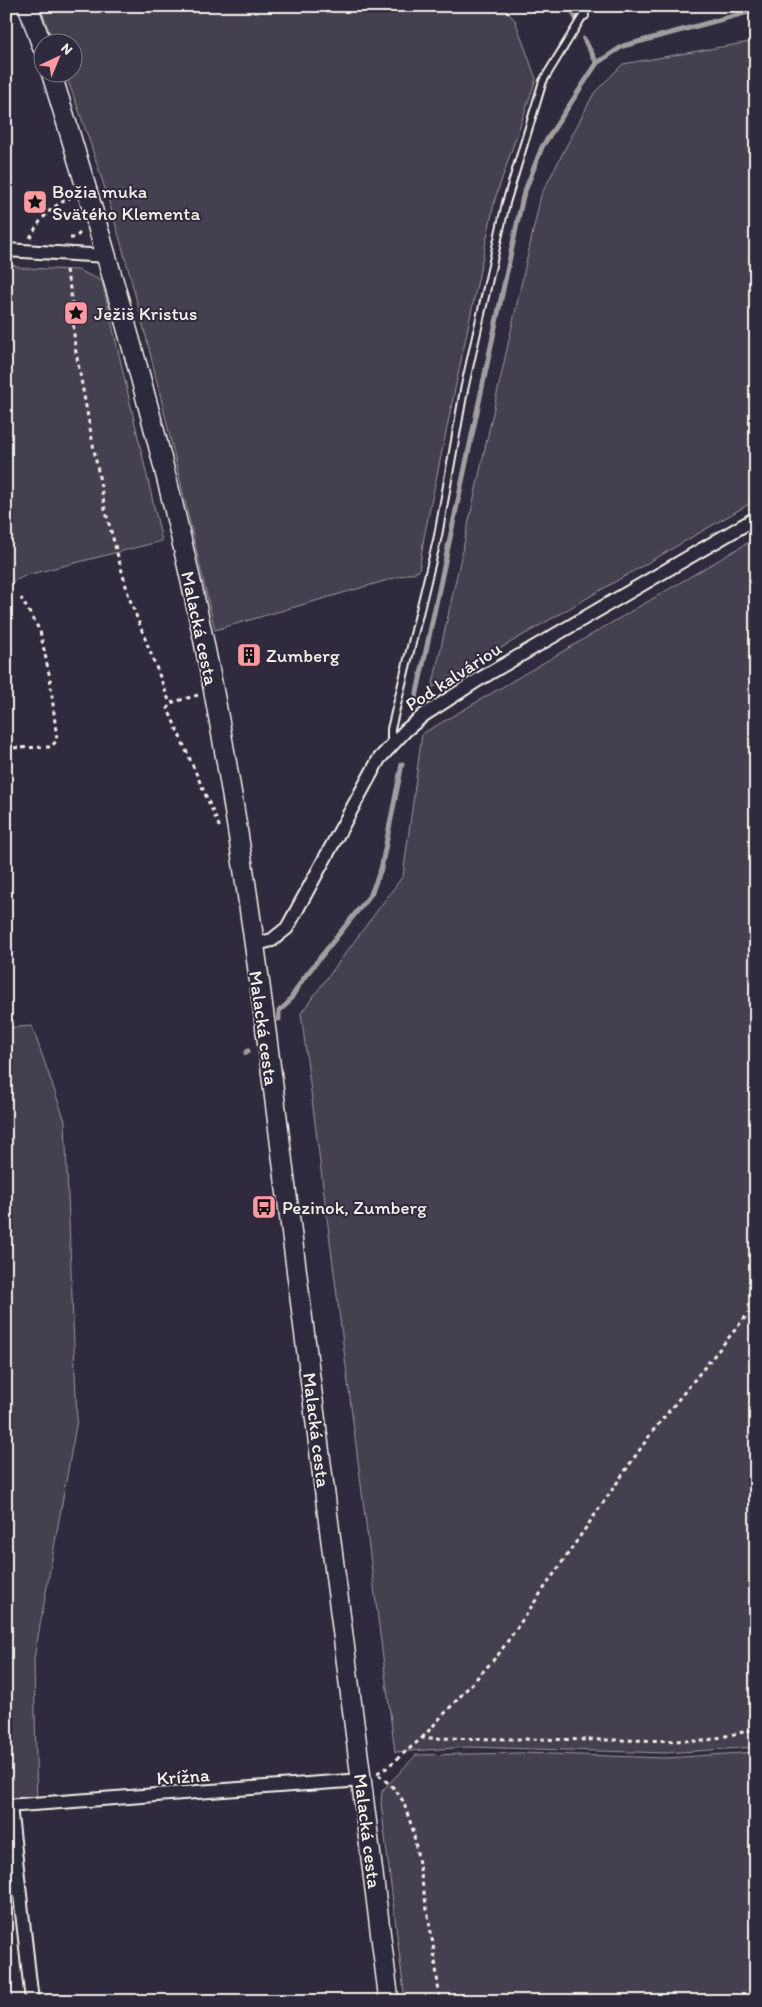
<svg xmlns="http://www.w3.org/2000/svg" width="762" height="2007" viewBox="0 0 762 2007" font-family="Itim,sans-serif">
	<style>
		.green { fill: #454050; stroke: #9c989c }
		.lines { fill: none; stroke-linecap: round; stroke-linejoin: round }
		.stream { stroke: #a19ea0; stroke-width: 5 }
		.service-casing { stroke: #f4f1e8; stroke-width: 10 }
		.minor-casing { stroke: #f4f1e8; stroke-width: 16 }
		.secondary-casing { stroke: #f4f1e8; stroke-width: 22 }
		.path { stroke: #f4f1e8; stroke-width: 3; stroke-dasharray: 4 4; stroke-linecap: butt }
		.service { stroke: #2f2a3d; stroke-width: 6 }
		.minor { stroke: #2f2a3d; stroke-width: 12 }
		.secondary { stroke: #2f2a3d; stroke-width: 19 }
		.labels { text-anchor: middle; stroke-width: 4; stroke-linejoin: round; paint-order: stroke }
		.poi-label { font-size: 19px; fill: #f4f1e8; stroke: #2f2a3d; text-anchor: start }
		.street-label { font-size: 19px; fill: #f4f1e8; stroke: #2f2a3d }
	</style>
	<rect width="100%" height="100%" fill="#2f2a3d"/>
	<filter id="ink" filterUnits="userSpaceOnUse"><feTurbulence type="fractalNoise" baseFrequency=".02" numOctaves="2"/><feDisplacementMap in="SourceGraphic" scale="10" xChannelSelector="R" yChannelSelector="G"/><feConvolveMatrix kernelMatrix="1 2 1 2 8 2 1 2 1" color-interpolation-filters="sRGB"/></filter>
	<g filter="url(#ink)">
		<!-- green -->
		<g class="green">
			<path d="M40 6H500L515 20 536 79 495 199 424 537 419 571 215 630C170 444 134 252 65 73L72 72V42H53Z"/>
			<polygon points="756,41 756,500 432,688 541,195 594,93 623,64"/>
			<polygon points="6,263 22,268 78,270 102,281 162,541 27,575 6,585"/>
			<polygon points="756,538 756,1747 665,1753 469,1747 395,1752 301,1013 403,876 422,734"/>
			<polygon points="32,1026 65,1121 77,1420 34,1659 37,1810 6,1811 6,1028"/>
			<polygon points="756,1752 756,2001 405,2001 381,1804 382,1791 416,1755 521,1753 667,1758"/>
		</g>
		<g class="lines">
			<!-- stream -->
			<g class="stream">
				<polyline points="569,6 576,18"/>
				<polyline points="584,39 597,63"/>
				<polyline points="415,702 523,196 542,147 597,63 623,46 756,10"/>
				<polyline points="279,1019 279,1011 288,1003 303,979 371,894 381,869 402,764"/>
				<polyline points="246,1053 248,1051"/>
			</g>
			<defs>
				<g id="service">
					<polyline points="579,6 585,16"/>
					<polyline points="391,744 391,729 438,536 464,390 506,203 543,81 589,6"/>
				</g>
				<g id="minor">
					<polyline points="6,250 107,256"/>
					<polyline points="253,945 272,940 287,928 379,759 406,730 424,715 478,680 756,518"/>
					<polyline points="6,1806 362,1780"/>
					<polyline points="10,1806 32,2001"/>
				</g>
				<g id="secondary">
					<polyline points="28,6 42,46"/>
					<path d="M51 72C113 273 172 476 212 682 244 850 265 1020 286 1189 320 1460 356 1730 389 2001"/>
				</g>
			</defs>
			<!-- service casing -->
			<use href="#service" class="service-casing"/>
			<!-- minor casing -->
			<use href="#minor" class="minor-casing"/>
			<!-- secondary casing -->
			<use href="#secondary" class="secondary-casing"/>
			<!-- path -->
			<g class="path">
				<path d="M30 238C40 219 50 207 70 198"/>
				<polyline points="70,238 75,238 81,232"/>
				<polyline points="66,270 71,293 75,347 105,509 129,597 170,703"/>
				<polyline points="198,695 170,703 168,709 220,828"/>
				<polyline points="6,748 51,747 57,740 50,678 40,631 21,598"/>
				<polyline points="422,1738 498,1655 652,1432 756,1304"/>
				<polyline points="377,1773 385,1769 422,1738 704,1741 756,1729"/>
				<polyline points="379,1775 395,1789 403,1801 413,1830 433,1944 440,2001"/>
			</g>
			<!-- service -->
			<use href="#service" class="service"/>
			<!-- minor -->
			<use href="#minor" class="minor"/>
			<!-- secondary -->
			<use href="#secondary" class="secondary"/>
		</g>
	</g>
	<!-- icons -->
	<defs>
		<symbol id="sight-square" viewBox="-11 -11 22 22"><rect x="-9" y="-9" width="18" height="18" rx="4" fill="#ff9aa2" stroke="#2f2a3d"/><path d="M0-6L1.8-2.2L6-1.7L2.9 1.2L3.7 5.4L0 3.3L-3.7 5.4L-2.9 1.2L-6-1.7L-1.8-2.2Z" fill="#111"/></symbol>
		<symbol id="building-square" viewBox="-11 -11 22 22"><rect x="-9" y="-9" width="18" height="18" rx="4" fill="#ff9aa2" stroke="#2f2a3d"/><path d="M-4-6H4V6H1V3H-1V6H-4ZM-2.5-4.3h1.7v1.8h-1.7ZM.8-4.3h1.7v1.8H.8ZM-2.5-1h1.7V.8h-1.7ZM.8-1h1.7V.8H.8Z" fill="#111"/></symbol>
		<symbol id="bus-square" viewBox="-11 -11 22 22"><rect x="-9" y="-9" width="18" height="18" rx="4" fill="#ff9aa2" stroke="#2f2a3d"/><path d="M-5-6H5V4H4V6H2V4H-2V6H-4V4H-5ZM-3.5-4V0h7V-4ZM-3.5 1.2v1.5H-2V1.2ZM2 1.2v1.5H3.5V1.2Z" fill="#111"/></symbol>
	</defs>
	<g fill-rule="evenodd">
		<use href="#sight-square" x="21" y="188" width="28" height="28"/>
		<use href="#sight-square" x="62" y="299" width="28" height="28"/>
		<use href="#building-square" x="235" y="641" width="28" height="28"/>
		<use href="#bus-square" x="250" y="1193" width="28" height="28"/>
	</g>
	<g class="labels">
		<!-- poi labels -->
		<g class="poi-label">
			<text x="52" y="198">Božia muka<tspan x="52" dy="22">Svätého Klementa</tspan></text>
			<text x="94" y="320">Ježiš Kristus</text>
			<text x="266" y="662">Zumberg</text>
			<text x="282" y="1214">Pezinok, Zumberg</text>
		</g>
		<!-- street labels -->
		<g class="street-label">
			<text transform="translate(200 628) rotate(78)" y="7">Malacká cesta</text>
			<text transform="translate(453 676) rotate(-33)" y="7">Pod kalváriou</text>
			<text transform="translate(264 1028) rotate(82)" y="7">Malacká cesta</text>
			<text transform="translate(317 1430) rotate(83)" y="7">Malacká cesta</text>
			<text transform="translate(183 1776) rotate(-4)" y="7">Krížna</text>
			<text transform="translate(368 1831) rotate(83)" y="7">Malacká cesta</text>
		</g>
	</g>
	<!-- margin -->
	<rect width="762" height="2007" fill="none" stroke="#2f2a3d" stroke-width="25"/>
	<rect x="12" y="12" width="737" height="1982" fill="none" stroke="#f4f1e8" stroke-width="2" filter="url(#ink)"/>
	<!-- north arrow -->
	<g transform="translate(58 58) rotate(44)"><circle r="24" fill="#2f2a3d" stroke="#7e7a81"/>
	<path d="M0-4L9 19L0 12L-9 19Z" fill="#ff9aa2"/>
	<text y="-8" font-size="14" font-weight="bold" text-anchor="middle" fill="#f4f1e8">N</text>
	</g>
</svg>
